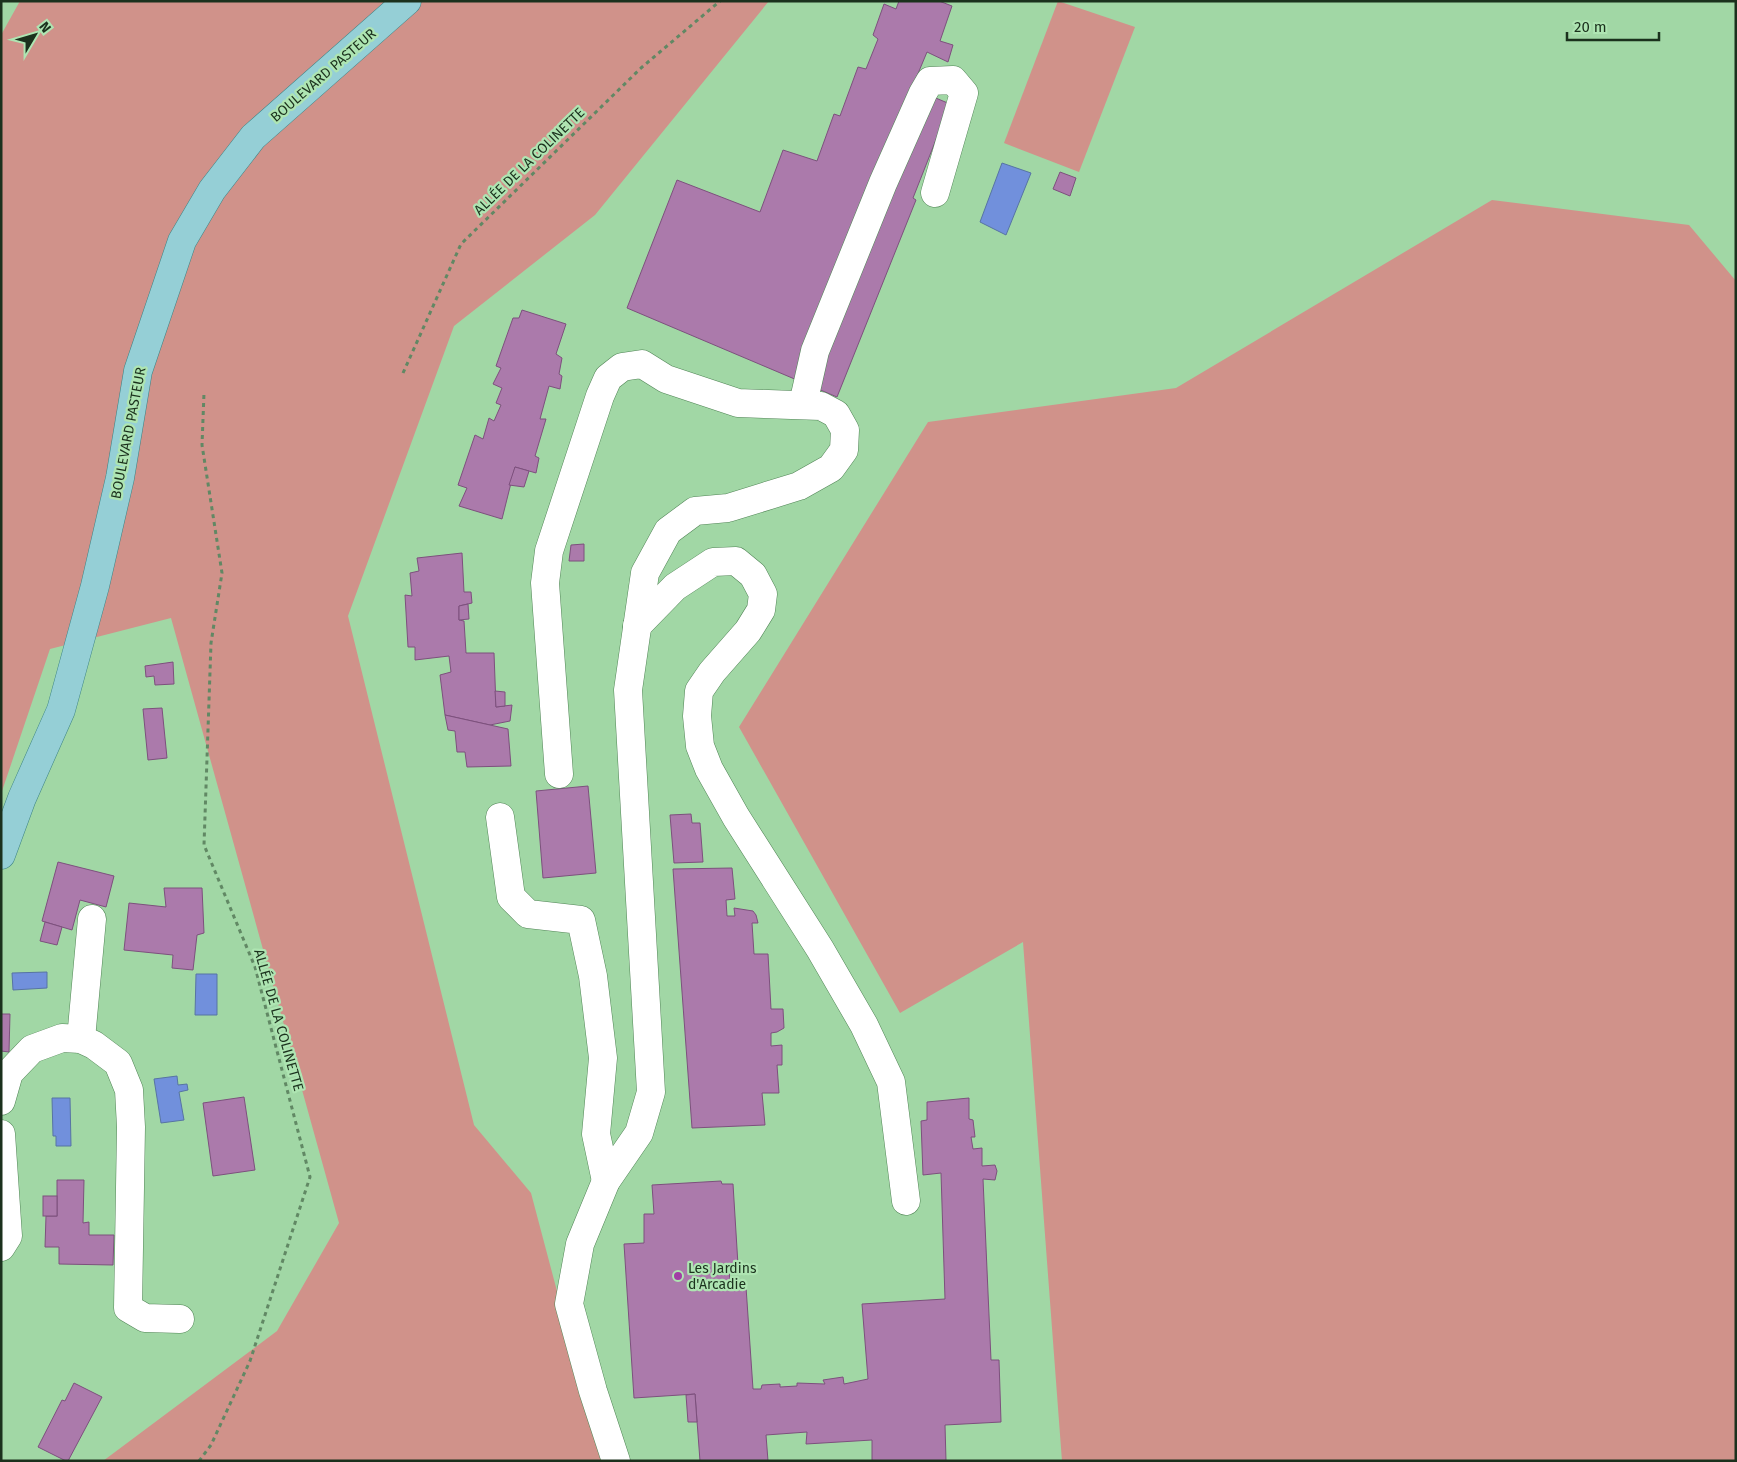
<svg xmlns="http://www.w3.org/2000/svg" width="1737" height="1462" viewBox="0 0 1737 1462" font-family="'Fira Sans',sans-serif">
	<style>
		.green { fill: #d0928a }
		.water { fill: #7190dc; stroke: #5774a3 }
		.building { fill: #ab7aab; stroke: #7d507d }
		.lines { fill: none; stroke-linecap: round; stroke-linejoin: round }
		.minor-casing { stroke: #518556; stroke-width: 29 }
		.major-casing { stroke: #3d8384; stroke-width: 29 }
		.path { stroke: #618864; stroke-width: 3; stroke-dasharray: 4 4; stroke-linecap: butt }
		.minor { stroke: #fff; stroke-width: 28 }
		.major { stroke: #95cfd6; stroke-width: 28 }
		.poi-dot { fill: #a13ea4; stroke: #aee5b2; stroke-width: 2 }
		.labels { text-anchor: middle; stroke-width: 4.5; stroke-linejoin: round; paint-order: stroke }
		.street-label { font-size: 14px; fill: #1b311d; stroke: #aee5b2 }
		.poi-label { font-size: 14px; fill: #1b311d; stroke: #aee5b2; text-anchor: start }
	</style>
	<rect width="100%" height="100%" fill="#a1d7a5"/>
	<!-- green -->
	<g class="green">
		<polygon points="20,1 769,1 595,215 454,326 348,616 474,1125 531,1193 602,1461 103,1461 277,1331 339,1223 171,618 50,649 1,794 1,35"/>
		<polygon points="1058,1 1135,27 1079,172 1004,143"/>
		<polygon points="1492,200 1689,225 1736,281 1736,1461 1062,1461 1023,942 900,1013 739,727 928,422 1176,388"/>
	</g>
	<!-- water -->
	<g class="water">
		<polygon points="1002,163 1031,173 1006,235 980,222"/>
		<polygon points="47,972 47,988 13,990 12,973"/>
		<polygon points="196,974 217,974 217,1015 195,1015"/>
		<polygon points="177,1076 178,1085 187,1084 188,1090 179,1092 184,1120 161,1123 154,1079"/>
		<polygon points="52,1098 70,1098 71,1146 56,1146 56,1136 53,1136"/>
	</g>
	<!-- building -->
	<g class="building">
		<polygon points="899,1 939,1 952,6 940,41 953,45 948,62 927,52 912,88 950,104 913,198 916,200 837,397 627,308 677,180 760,212 783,150 817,161 834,114 840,116 858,67 866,69 878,39 873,35 884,4 896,9"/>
		<polygon points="1060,172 1076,178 1070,196 1053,189"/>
		<polygon points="522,310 566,324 556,354 562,358 559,374 562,376 560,389 549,386 540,419 546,419 535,456 539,458 536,473 515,467 502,519 459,506 467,488 458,485 475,435 483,439 489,418 494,421 501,405 496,403 502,388 493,384 501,368 496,366 513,318 519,318"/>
		<polygon points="515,467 529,471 524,487 509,485"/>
		<polygon points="584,544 584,561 569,561 571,545"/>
		<polygon points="462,553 464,592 471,592 472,603 459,606 459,620 464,621 466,653 494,653 496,707 512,705 510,721 490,725 445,715 440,675 451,672 449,656 415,660 415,647 408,647 405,595 412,596 410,573 419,571 417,558"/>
		<polygon points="468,604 469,619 459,620 459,606"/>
		<polygon points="173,662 174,684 155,685 154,676 146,677 145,666"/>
		<polygon points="495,691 505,692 505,706 496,707"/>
		<polygon points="162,708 167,758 148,760 143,709"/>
		<polygon points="445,715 508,729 511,766 467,767 465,752 457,752 455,731 448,730"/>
		<polygon points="588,786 596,873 543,878 536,791"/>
		<polygon points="691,814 692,823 700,823 703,862 674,863 670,815"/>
		<polygon points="58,862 114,876 106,907 80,900 72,930 42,921"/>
		<polygon points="732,868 735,899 726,900 727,916 735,916 734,908 753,911 756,915 758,923 752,923 754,954 768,954 771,1009 783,1009 784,1028 777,1032 771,1033 771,1046 782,1045 782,1065 777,1065 779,1093 762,1093 765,1125 692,1128 673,869"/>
		<polygon points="164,888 202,888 204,933 197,935 193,970 172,968 173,955 124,950 129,903 166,907"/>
		<polygon points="45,922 62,927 57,945 40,941"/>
		<polygon points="1,1014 10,1014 9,1052 1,1051"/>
		<polygon points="244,1097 255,1170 213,1176 203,1103"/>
		<polygon points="969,1098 969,1119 973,1120 975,1137 971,1137 973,1149 982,1148 982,1166 995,1165 997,1171 995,1180 983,1179 991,1360 999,1360 1001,1422 945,1425 946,1461 872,1461 872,1440 806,1444 807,1432 766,1435 768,1461 700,1461 695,1394 634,1398 624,1244 644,1243 644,1214 654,1214 652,1185 721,1181 722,1184 733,1184 738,1265 729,1266 730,1287 746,1287 753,1389 761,1389 762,1385 780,1384 780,1387 797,1386 797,1383 825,1384 823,1380 843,1377 844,1384 868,1379 862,1304 945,1299 941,1173 923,1175 921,1121 927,1120 927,1102"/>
		<polygon points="57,1180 84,1180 83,1223 89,1222 89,1235 114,1235 113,1265 59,1264 59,1247 45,1247 46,1216 57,1216"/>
		<rect x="43" y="1196" width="14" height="20"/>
		<polygon points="74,1383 102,1397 68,1461 66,1461 38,1447 62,1400 65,1401"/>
		<polygon points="695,1394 697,1422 688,1422 686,1395"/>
	</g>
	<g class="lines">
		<defs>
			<g id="minor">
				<polyline points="803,404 815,351 883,183 923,93 930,81 953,80 964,93 935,193"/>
				<polyline points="637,626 675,587 713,562 736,561 753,575 763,594 761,610 748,631 712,672 699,691 697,716 700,746 709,769 736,817 820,949 864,1025 891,1082 906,1201"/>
				<polyline points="559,774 545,583 549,551 600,396 608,378 622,367 642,364 666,379 738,403 821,406 836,414 845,430 844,450 831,468 799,486 728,508 695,511 668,531 645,573 628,690 651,1092 639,1133 606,1181 580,1244 569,1304 593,1391 616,1461"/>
				<polyline points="500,817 511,897 528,914 581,920 593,976 603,1058 596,1134 606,1181"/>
				<polyline points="81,1039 92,919"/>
				<polyline points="1,1101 9,1073 32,1049 62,1038 81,1039 94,1045 118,1063 129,1090 131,1127 128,1308 145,1318 180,1319"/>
				<polyline points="1,1134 8,1236 1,1247"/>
			</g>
			<polyline id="major" points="1,855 22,798 61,710 95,586 120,478 138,371 182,241 212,190 253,137 407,1"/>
		</defs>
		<!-- minor casing -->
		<use href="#minor" class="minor-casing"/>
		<!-- major casing -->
		<use href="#major" class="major-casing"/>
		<!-- path -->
		<g class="path">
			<polyline points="403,373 461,244 641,68 720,1"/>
			<polyline points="199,1461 211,1445 250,1361 310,1177 255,967 204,845 211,643 222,573 202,445 204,393"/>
		</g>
		<!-- minor -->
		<use href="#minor" class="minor"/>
		<!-- major -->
		<use href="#major" class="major"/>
	</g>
	<!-- markers -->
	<circle class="poi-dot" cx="678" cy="1276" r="5"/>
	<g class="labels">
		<!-- street labels -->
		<g class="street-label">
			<text transform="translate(323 75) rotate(-41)" y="5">BOULEVARD PASTEUR</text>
			<text transform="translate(529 161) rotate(-44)" y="5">ALLÉE DE LA COLINETTE</text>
			<text transform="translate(128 433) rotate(-79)" y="5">BOULEVARD PASTEUR</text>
			<text transform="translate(279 1020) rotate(74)" y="5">ALLÉE DE LA COLINETTE</text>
		</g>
		<!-- poi labels -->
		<g class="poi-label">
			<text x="688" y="1273">Les Jardins<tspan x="688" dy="16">d'Arcadie</tspan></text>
		</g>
	</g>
	<!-- border -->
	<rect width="1737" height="1462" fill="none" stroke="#1b311d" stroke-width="5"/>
	<!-- north arrow -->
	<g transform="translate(35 35) rotate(52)" stroke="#aee5b2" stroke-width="4" paint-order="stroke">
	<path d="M0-4L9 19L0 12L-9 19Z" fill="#1b311d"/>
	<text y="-8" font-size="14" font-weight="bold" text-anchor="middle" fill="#1b311d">N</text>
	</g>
	<!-- scale -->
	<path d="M1567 32v8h92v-8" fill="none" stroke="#1b311d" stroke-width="2.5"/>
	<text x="1574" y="32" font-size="15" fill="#1b311d" stroke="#aee5b2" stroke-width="4" paint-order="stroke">20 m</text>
</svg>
